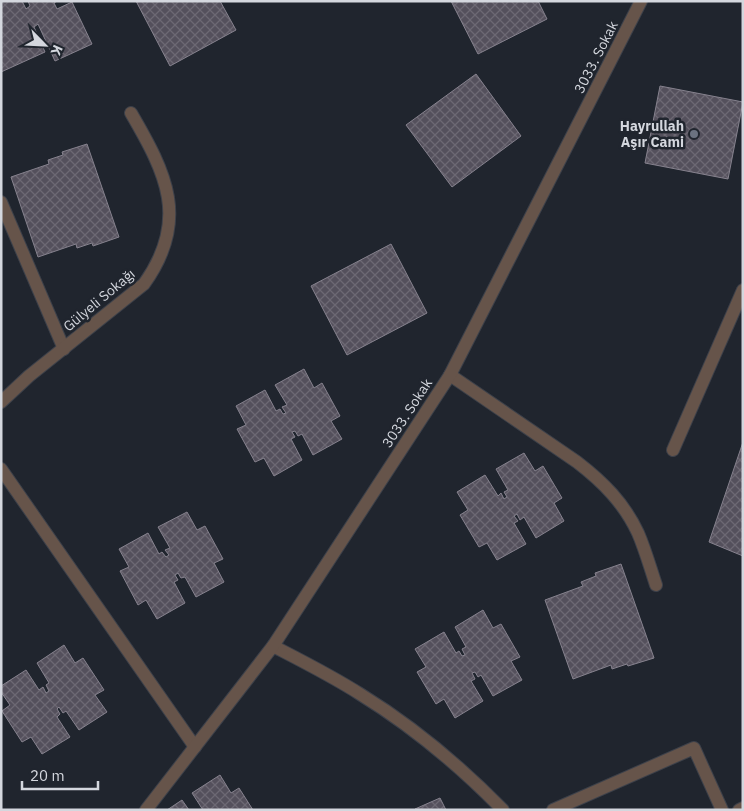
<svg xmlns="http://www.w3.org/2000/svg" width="744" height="811" viewBox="0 0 744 811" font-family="'IBM Plex Sans',sans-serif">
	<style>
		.building { fill: url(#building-cross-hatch); stroke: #86828e }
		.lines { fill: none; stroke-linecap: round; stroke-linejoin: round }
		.minor-casing { stroke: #3d414a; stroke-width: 14 }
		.minor { stroke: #66544a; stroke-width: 12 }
		.worship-dot { fill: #6b7280; stroke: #20252e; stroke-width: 2 }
		.labels { text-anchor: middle; stroke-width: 5; stroke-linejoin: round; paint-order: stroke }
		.street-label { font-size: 14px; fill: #d4d7de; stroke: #20252e }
		.poi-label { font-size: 14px; font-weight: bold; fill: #d4d7de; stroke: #20252e; text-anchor: end }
	</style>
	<defs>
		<pattern id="building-cross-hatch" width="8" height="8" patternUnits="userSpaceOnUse" patternTransform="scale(1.25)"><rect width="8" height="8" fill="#54505c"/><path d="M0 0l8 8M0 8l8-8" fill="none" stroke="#6c6873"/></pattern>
	</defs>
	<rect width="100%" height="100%" fill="#20252e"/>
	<!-- building -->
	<g class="building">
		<polygon points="1,1 22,1 26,9 30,6 28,1 57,1 54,3 57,9 72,2 92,44 55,61 38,24 34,27 45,52 1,72"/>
		<polygon points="136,1 220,1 236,30 170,66"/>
		<polygon points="451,1 538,1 547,19 478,54"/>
		<polygon points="476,74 521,136 452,187 406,125"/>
		<polygon points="660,86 743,102 728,179 645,163"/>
		<polygon points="87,144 119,237 93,246 92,243 77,248 76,244 38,257 11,177 49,164 48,160 63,155 62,152"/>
		<polygon points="391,244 427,313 347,355 311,286"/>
		<polygon points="304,369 314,388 322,383 340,416 331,421 342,439 313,455 302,434 298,436 295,431 292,432 295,437 291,439 302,460 274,476 264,458 255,462 237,429 246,425 236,406 265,390 276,411 280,409 283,414 286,413 282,407 287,405 275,385"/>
		<polygon points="743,442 743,556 709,542"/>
		<polygon points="524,453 535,471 543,466 562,498 554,503 564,521 536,538 524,517 520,520 517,514 514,516 518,521 514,523 526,544 497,560 487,543 479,547 460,515 468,510 457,492 485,475 498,496 501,493 504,499 507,497 504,492 508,490 496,469"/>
		<polygon points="187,512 197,530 205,526 223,559 214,563 224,582 196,597 185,577 181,578 178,573 175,575 178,580 174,582 185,603 157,619 146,600 138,605 120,571 129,567 119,549 148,533 159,554 162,552 166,557 169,555 165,550 170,548 158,527"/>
		<polygon points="621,564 654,658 628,666 627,664 612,669 611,665 573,679 545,600 583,586 581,582 596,576 595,573"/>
		<polygon points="483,610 493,628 501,624 520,657 511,661 522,680 493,696 481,675 478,677 475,672 472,673 475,679 471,681 483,701 455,718 444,699 436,704 417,672 426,667 415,649 444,632 456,653 459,651 462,656 465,655 462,649 466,647 455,627"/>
		<polygon points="64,645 75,663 83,658 104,690 95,695 107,712 79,730 66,711 63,713 59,707 57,709 60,714 57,717 70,737 42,754 31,737 22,742 2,711 10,705 1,692 1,686 26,670 39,690 43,687 46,693 49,691 46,685 49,683 37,663"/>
		<polygon points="220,775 231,793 239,788 253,810 203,810 192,793"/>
		<polygon points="440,798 446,810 415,809"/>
		<polygon points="182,800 189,810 167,810"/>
	</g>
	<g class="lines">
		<defs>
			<g id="minor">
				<polyline points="1,202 64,349"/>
				<path d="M450 375 577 462C603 482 624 503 638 533 645 549 650 567 656 585"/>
				<path d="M1 402 29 376 144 284C190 220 166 173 131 113"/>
				<polyline points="673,450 743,290"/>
				<polyline points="1,469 195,747"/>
				<path d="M273 646C302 661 332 676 360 694 412 726 460 766 503 810"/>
				<polyline points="146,810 273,646 450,375 641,1"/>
				<polyline points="553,810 694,748 722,810"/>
				<polyline points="739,810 743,808"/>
			</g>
		</defs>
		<!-- minor casing -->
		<use href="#minor" class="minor-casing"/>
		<!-- minor -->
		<use href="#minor" class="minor"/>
	</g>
	<!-- markers -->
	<circle class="worship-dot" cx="694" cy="134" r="5"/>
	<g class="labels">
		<!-- street labels -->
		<g class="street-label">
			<text transform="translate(596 57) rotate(-63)" y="5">3033. Sokak</text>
			<text transform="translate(99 300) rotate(-40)" y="5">Gülyeli Sokağı</text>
			<text transform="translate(407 413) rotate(-57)" y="5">3033. Sokak</text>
		</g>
		<!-- poi labels -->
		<g class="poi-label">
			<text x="684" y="131">Hayrullah<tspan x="684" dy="16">Aşır Cami</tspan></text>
		</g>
	</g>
	<!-- border -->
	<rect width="744" height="811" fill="none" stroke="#d4d7de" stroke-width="5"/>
	<!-- north arrow -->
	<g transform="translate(45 45) rotate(114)" stroke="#20252e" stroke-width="4" paint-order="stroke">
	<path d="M0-4L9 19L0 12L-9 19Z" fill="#d4d7de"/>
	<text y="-8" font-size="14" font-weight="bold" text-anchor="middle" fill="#d4d7de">K</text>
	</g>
	<!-- scale -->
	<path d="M22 781v8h76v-8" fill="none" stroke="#d4d7de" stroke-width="2.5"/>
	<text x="30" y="781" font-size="15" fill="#d4d7de" stroke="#20252e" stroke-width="4" paint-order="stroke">20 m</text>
</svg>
